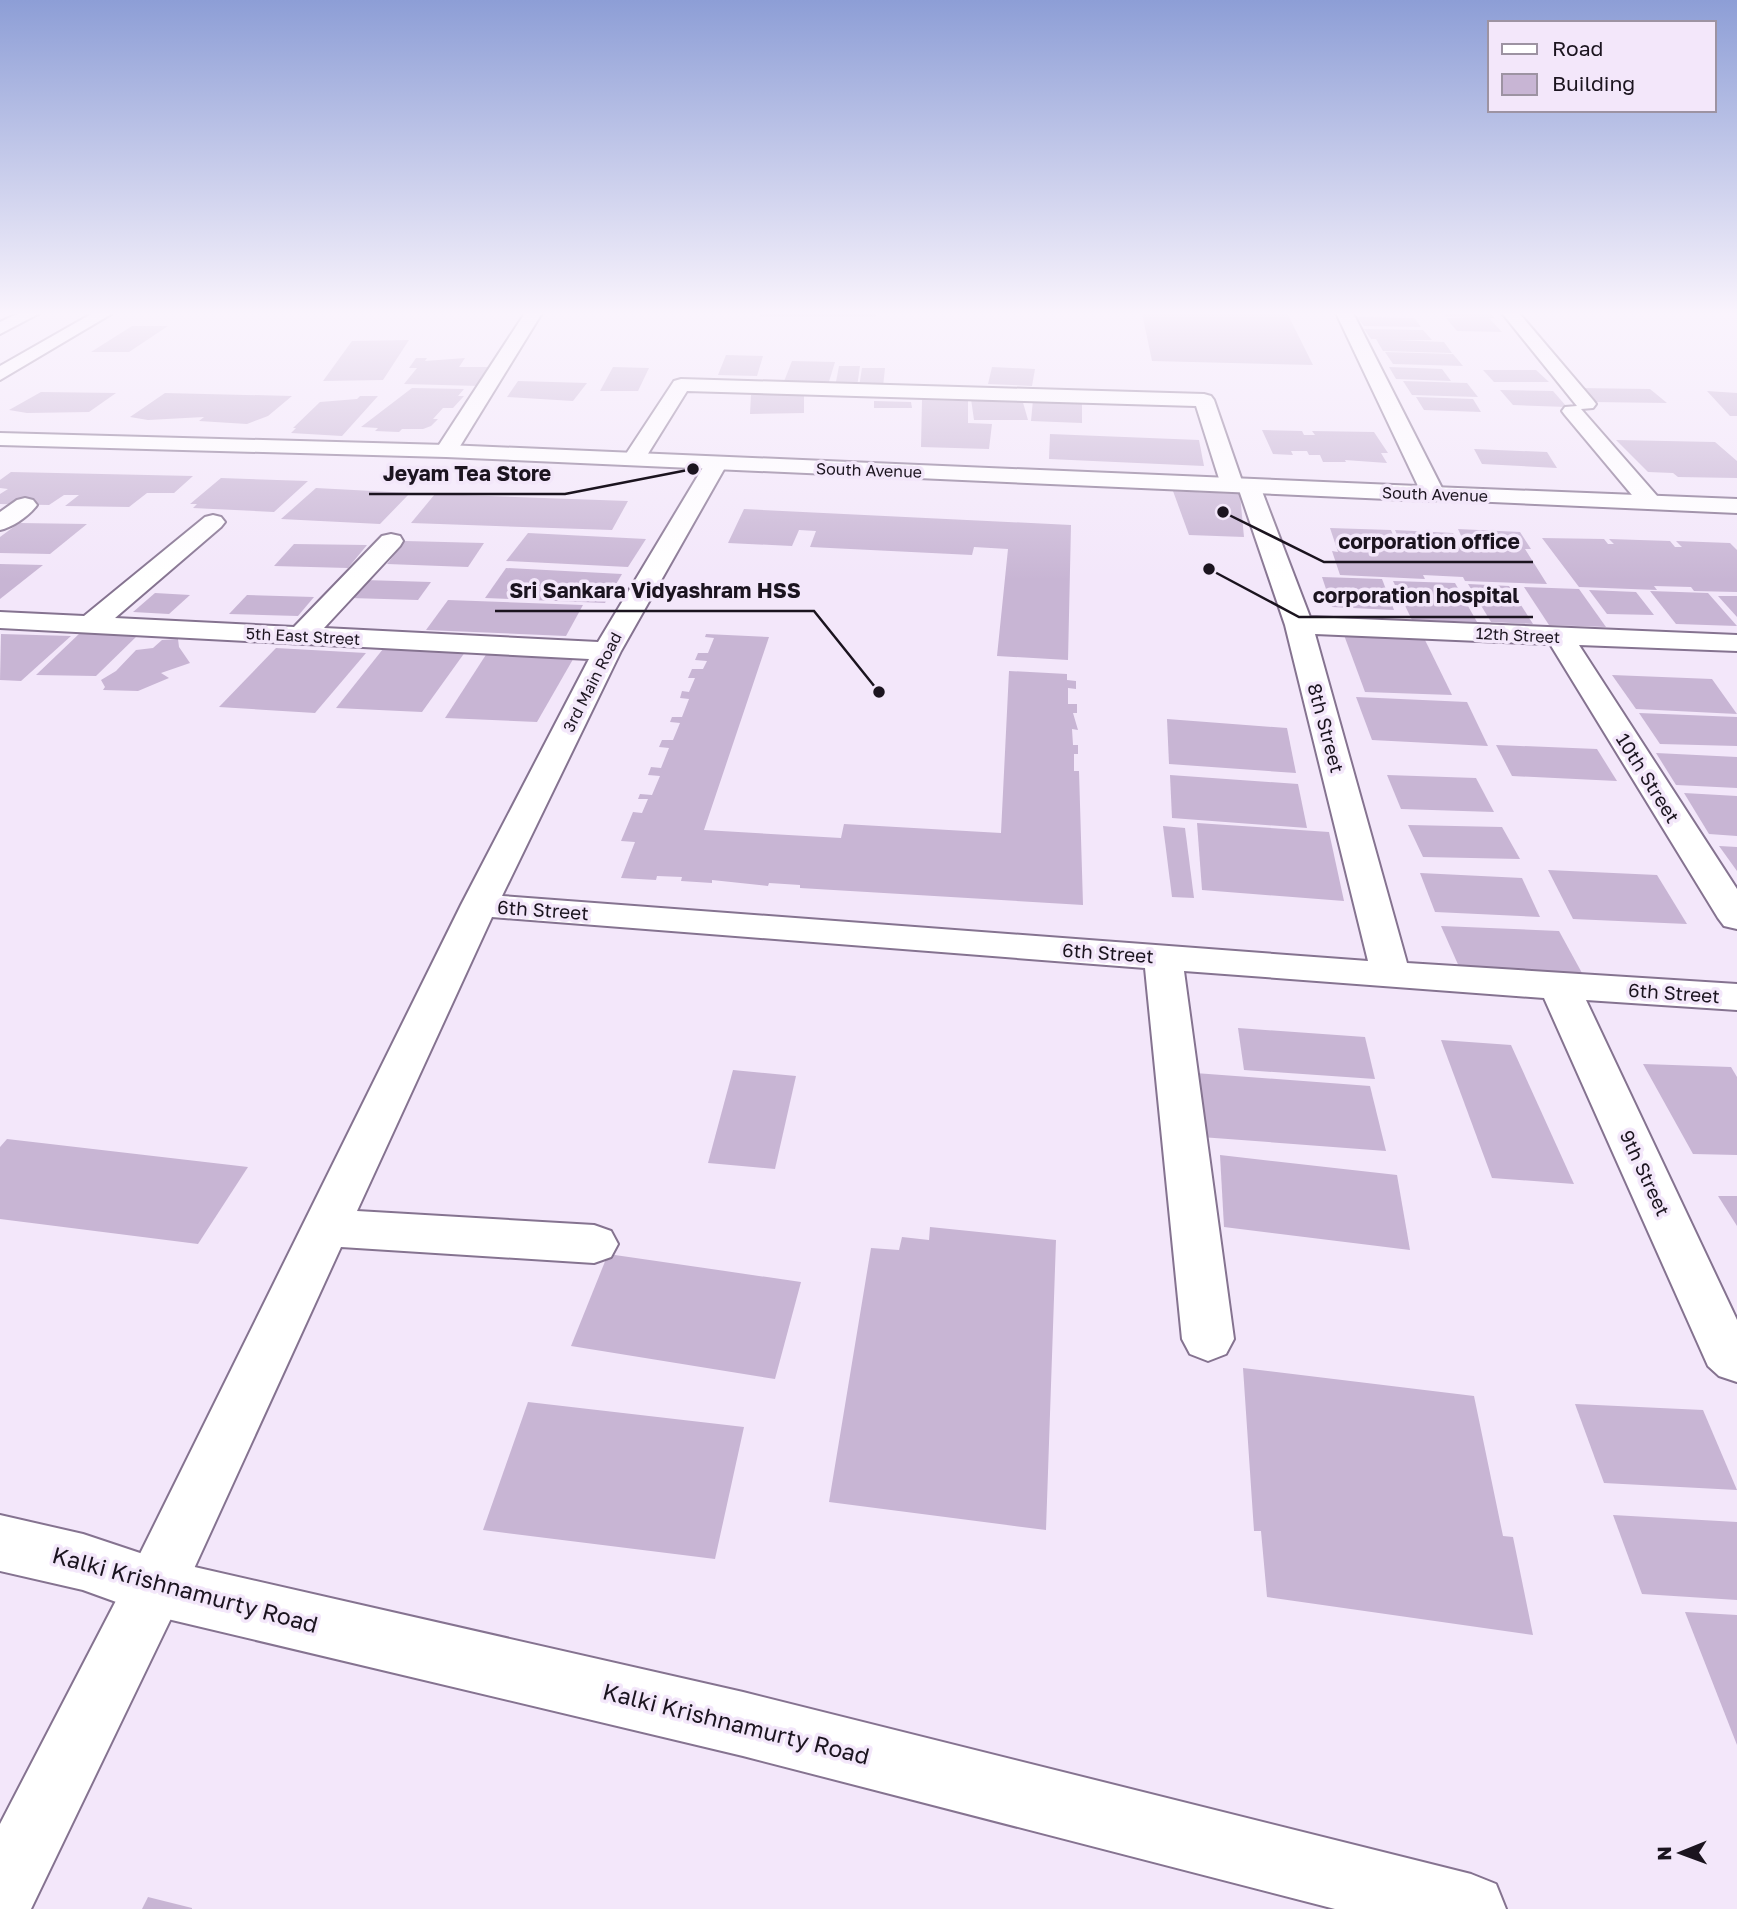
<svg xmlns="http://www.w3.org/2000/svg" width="1737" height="1909" viewBox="0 0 1737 1909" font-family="'Golos Text',sans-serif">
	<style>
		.building { fill: #c8b5d4 }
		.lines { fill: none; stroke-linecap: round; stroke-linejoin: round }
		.minor-casing { stroke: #857390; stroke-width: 4 }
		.secondary-casing { stroke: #857390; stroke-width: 4 }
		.primary-casing { stroke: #857390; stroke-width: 4 }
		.minor { fill: #fff; fill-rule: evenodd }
		.secondary { fill: #fff; fill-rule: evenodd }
		.primary { fill: #fff; fill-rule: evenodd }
		.labels { text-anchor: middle; stroke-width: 7; stroke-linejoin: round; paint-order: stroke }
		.far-street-label { font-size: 16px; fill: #1b141f; stroke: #f3e7fa }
		.street-label { font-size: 19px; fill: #1b141f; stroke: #f3e7fa }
		.near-street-label { font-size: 23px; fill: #1b141f; stroke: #f3e7fa }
		.leader { fill: none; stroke: #1b141f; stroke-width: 2.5 }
		.callout-dot { fill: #1b141f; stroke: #f3e7fa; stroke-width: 2.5 }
		.callout-label { font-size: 21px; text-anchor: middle; font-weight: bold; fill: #1b141f; stroke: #f3e7fa; stroke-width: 7; stroke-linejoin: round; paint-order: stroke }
	</style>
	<rect width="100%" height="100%" fill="#f3e7fa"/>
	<!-- building -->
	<g class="building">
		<polygon points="760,313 876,313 876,317 759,317"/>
		<polygon points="1142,313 1287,313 1313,365 1152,361"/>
		<polygon points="1443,313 1490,313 1495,318 1489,318 1502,332 1457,331 1446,318 1480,318 1446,317"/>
		<polygon points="1357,317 1414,318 1421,327 1364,326"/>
		<polygon points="132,326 168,326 129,352 91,352"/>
		<polygon points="1364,329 1423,330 1432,340 1394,340 1444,342 1452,353 1383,351 1376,339 1371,339"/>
		<polygon points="409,340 383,380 323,381 352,341"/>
		<polygon points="1385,352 1453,354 1463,366 1393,364"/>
		<polygon points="726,355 763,356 757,376 718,375"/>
		<polygon points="416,358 427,358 425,361 465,358 459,367 492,367 480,386 404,384 417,368 409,368"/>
		<polygon points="792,361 835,362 828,385 783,384"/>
		<polygon points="839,366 860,366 857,387 835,387"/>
		<polygon points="613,367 649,368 638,391 600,391"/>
		<polygon points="992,367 1035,369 1032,386 988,384"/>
		<polygon points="1389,367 1442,369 1451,381 1396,379"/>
		<polygon points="862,368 885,368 883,387 859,387"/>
		<polygon points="1483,370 1536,370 1549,382 1494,382"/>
		<polygon points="518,381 587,383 573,401 507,397"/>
		<polygon points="1403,381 1467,383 1478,397 1412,395"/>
		<polygon points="412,388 464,389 458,396 464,396 453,408 443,408 433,419 438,419 431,426 423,429 402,429 399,432 375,431 378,428 361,427"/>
		<polygon points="1578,388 1650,389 1667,403 1593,402"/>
		<polygon points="1500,390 1553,391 1567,407 1513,405"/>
		<polygon points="1707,391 1737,393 1737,416 1730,416"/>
		<polygon points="41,392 116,393 89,412 27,413 9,410"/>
		<polygon points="165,393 292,396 268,416 247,424 199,421 204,417 148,420 130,417"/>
		<polygon points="751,395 804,395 804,413 750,414"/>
		<polygon points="360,396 378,396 342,436 291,433 296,428 293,428 320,402 357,399"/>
		<polygon points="1416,397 1473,399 1481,412 1424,410"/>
		<polygon points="971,399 1022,399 1028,420 974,420"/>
		<polygon points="922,400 968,401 968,423 992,424 989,449 921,447"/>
		<polygon points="1033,400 1082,402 1082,423 1031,421"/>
		<polygon points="874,401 911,402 912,408 874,408"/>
		<polygon points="1262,430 1302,431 1304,435 1315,435 1312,431 1374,432 1388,453 1381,453 1387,463 1345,460 1346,462 1323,462 1320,455 1309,455 1307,451 1291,451 1293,455 1273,454"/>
		<polygon points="1050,434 1199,440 1204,466 1049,459"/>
		<polygon points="1616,440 1715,442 1737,461 1737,478 1678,477 1673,473 1648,472"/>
		<polygon points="1474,449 1547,452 1557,468 1482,464"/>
		<polygon points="11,472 193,476 174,493 147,493 129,507 65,506 79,495 64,495 49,505 0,504 0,494 8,489 0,488 0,480"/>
		<polygon points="221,478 308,481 274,512 193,508 197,504 190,504"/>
		<polygon points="316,488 410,493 380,524 281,519"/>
		<polygon points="1173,491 1240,494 1244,537 1189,535"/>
		<polygon points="435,494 628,501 612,530 411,523"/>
		<polygon points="744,509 1071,525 1068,660 997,656 1008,549 974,547 972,555 810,547 816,531 799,530 792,546 728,543"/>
		<polygon points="19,523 87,524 50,554 0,553 0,537"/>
		<polygon points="1330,528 1391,530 1394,537 1398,537 1395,530 1453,533 1458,542 1464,542 1458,529 1520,532 1531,549 1525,549 1547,584 1465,581 1463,577 1423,575 1425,579 1340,575 1332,551 1338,552"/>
		<polygon points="528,533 646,539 628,567 506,561"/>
		<polygon points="1542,538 1604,539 1608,544 1614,544 1609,539 1670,541 1675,547 1682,547 1676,541 1730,543 1737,550 1737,592 1694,591 1691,587 1654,586 1657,590 1579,587"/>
		<polygon points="405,541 484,543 468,567 387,564"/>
		<polygon points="294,544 367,545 348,568 274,566"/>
		<polygon points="0,564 43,565 0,599"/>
		<polygon points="506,568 622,574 605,603 485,598"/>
		<polygon points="1322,577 1382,579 1394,610 1332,607"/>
		<polygon points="364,580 431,582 418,600 350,598"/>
		<polygon points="1393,581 1455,583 1477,622 1412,620"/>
		<polygon points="1468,584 1509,586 1533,624 1491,622"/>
		<polygon points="1524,587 1579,589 1606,627 1549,625"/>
		<polygon points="1589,590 1636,592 1654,615 1607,614"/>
		<polygon points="1650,591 1708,593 1737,626 1676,624"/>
		<polygon points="155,593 190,595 169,614 133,612"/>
		<polygon points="247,595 314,597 298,616 229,614"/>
		<polygon points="1718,596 1737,596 1737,617"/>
		<polygon points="448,600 583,605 566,636 426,630"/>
		<polygon points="80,633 138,635 96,676 36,675"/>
		<polygon points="1,634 71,636 21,681 0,680"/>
		<polygon points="706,634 769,637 704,830 841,838 844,824 1001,833 1009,671 1067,674 1067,680 1076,681 1076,689 1068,688 1068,704 1077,704 1077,713 1073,713 1078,730 1072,729 1073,745 1078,745 1078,754 1074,754 1074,771 1079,771 1083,905 800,888 800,885 769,883 768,886 712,880 712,883 681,881 682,877 657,876 656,880 621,878 635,842 621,841 633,812 642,813 648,799 638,799 640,794 652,795 660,776 648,775 651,767 661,768 669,748 659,747 662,740 673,740 680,723 670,722 672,717 682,717 689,699 680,698 682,691 689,692 695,678 688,678 692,669 703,669 707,661 695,660 698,653 708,653 714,638 705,637"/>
		<polygon points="1344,635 1424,638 1452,695 1365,692"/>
		<polygon points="178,639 179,647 190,663 161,673 169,678 138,691 103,690 105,687 101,680 116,671 136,650 153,648 162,640"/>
		<polygon points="387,644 468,648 422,712 336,708"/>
		<polygon points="276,648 366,653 315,713 219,707"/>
		<polygon points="489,650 576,654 537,722 445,718"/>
		<polygon points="1612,675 1712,679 1737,714 1636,709"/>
		<polygon points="1356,697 1467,702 1488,746 1372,740"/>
		<polygon points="1639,713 1737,717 1737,746 1660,744"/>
		<polygon points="1167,719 1287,728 1296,773 1169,764"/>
		<polygon points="1496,745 1597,749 1617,781 1512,776"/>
		<polygon points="1656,753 1737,757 1737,788 1676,785"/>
		<polygon points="1170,775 1298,784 1307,828 1172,818"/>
		<polygon points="1387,775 1476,778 1494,812 1401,809"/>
		<polygon points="1684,793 1737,796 1737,836 1709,834"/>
		<polygon points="1197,823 1329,832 1344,901 1202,890"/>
		<polygon points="1408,825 1502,827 1520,859 1423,857"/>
		<polygon points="1163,826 1185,828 1194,898 1172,897"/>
		<polygon points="1719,846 1737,847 1737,871"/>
		<polygon points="1548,870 1657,875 1687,924 1573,919"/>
		<polygon points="1420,873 1522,878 1540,917 1435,912"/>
		<polygon points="1441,926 1559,931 1582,973 1460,969"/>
		<polygon points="1238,1028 1365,1037 1375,1079 1244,1070"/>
		<polygon points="1441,1040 1511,1045 1574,1184 1492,1178"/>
		<polygon points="1643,1064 1731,1067 1737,1077 1737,1155 1693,1154"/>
		<polygon points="733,1070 796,1076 775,1169 708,1163"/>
		<polygon points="1195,1073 1370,1086 1386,1151 1201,1137"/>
		<polygon points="7,1139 248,1167 198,1244 0,1219 0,1147"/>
		<polygon points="1220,1155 1397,1175 1410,1250 1224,1227"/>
		<polygon points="1718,1196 1737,1196 1737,1226"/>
		<polygon points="930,1227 1056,1240 1046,1530 829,1502 871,1248 899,1250 902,1237 929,1240"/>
		<polygon points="608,1254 801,1282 775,1379 571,1346"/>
		<polygon points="1243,1368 1474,1396 1503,1536 1513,1537 1533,1635 1267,1597 1261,1531 1254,1531"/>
		<polygon points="528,1402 744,1427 715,1559 483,1530"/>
		<polygon points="1575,1404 1703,1410 1737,1490 1604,1483"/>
		<polygon points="1613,1515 1737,1522 1737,1600 1642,1594"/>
		<polygon points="1685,1612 1737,1615 1737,1745"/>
		<polygon points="148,1897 192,1908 192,1909 142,1909"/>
	</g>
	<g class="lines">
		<defs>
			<g id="minor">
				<polygon points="19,313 40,313 0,334 0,322"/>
				<polygon points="525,313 542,313 454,456 438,456 435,451"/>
				<polygon points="1502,313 1519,313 1593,400 1596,404 1593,408 1581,409 1658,497 1662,502 1658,507 1642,507 1565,415 1562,411 1565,407 1577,406"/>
				<polygon points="681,379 1204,394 1211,396 1214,400 1242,481 1257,481 1260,486 1310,617 1737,635 1737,651 1579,645 1737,889 1737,929 1724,926 1718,918 1550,644 1315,634 1407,963 1737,984 1737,1010 1586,1000 1737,1320 1737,1382 1719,1376 1708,1366 1544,998 1184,971 1234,1339 1226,1354 1208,1361 1190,1354 1182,1339 1145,968 492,917 357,1211 594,1225 611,1231 618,1244 611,1257 594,1263 341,1247 176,1608 31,1909 0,1909 0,1824 134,1566 461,905 589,659 0,628 0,612 84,616 205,517 213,515 221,517 225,522 221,527 115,618 294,627 382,536 391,534 400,536 403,541 400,546 324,628 598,642 705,464 708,459 724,459 727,464 621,651 502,896 1368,961 1285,625 1239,490 1224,490 1221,485 1196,406 687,391 641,465 625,465 622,460 674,381"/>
				<path d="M25 498 33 500 37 505C29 516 13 527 0 530V512L17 500Z"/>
			</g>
			<g id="secondary">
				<polygon points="1433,487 1737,499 1737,513 1425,499 1421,494 1425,489"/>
				<polygon points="0,1515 83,1534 155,1558 743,1692 1471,1874 1496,1884 1506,1909 1335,1909 743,1756 155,1616 83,1590 0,1571"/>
			</g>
			<g id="primary">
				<polygon points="93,313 113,313 0,380 0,366"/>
				<polygon points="1336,313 1353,313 1445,494 1441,499 1433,501 446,457 0,445 0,433 446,445 1418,486"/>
			</g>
		</defs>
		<!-- minor casing -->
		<use href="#minor" class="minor-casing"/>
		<!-- secondary casing -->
		<use href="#secondary" class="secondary-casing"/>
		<!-- primary casing -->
		<use href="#primary" class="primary-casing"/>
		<!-- minor -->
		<use href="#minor" class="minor"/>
		<!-- secondary -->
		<use href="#secondary" class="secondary"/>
		<!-- primary -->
		<use href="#primary" class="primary"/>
	</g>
	<!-- sky -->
	<linearGradient id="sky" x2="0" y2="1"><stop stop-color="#8d9ed6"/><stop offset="0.54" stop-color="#faf4fd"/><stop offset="1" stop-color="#faf4fd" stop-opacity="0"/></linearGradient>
	<rect width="1737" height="580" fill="url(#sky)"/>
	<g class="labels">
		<!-- far-street labels -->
		<g class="far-street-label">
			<text transform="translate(869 470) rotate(2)" y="6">South Avenue</text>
			<text transform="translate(1435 494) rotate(2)" y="6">South Avenue</text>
			<text transform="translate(1518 635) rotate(3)" y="6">12th Street</text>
			<text transform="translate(303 636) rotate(3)" y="6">5th East Street</text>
			<text transform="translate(592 682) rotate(-63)" y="6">3rd Main Road</text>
		</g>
		<!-- street labels -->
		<g class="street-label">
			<text transform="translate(1326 728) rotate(75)" y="7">8th Street</text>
			<text transform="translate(1648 778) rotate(58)" y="7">10th Street</text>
			<text transform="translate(543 910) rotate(4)" y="7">6th Street</text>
			<text transform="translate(1108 953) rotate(4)" y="7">6th Street</text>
			<text transform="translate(1674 993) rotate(4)" y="7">6th Street</text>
			<text transform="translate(1645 1173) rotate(65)" y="7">9th Street</text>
		</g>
		<!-- near-street labels -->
		<g class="near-street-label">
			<text transform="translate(185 1590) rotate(15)" y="8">Kalki Krishnamurty Road</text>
			<text transform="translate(736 1724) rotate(14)" y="8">Kalki Krishnamurty Road</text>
		</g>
	</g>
	<!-- callouts -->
	<path class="leader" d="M693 469L565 494H369M1223 512L1324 562H1533M879 692L814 611H495M1209 569L1299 617H1533"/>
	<g class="callout-dot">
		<circle cx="693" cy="469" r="7"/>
		<circle cx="1223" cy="512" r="7"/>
		<circle cx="879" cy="692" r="7"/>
		<circle cx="1209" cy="569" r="7"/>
	</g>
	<g class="callout-label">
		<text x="467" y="481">Jeyam Tea Store</text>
		<text x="1429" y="549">corporation office</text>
		<text x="655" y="598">Sri Sankara Vidyashram HSS</text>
		<text x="1416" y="603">corporation hospital</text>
	</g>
	<!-- legend -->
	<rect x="1488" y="21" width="228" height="91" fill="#f3e7fa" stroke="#9d93a2" stroke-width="2"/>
	<rect x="1502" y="44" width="35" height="10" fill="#ffffff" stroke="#9d93a2" stroke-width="2"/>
	<text x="1552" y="56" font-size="21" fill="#1b141f">Road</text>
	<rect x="1502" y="74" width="35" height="21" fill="#c8b5d4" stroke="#9d93a2" stroke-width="2"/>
	<text x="1552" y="91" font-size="21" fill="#1b141f">Building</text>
	<!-- north arrow -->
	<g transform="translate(1681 1853) rotate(269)" stroke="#f3e7fa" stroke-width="5" paint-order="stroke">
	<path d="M0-5L12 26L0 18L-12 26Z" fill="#1b141f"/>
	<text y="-10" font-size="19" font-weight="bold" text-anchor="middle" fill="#1b141f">N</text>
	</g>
</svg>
